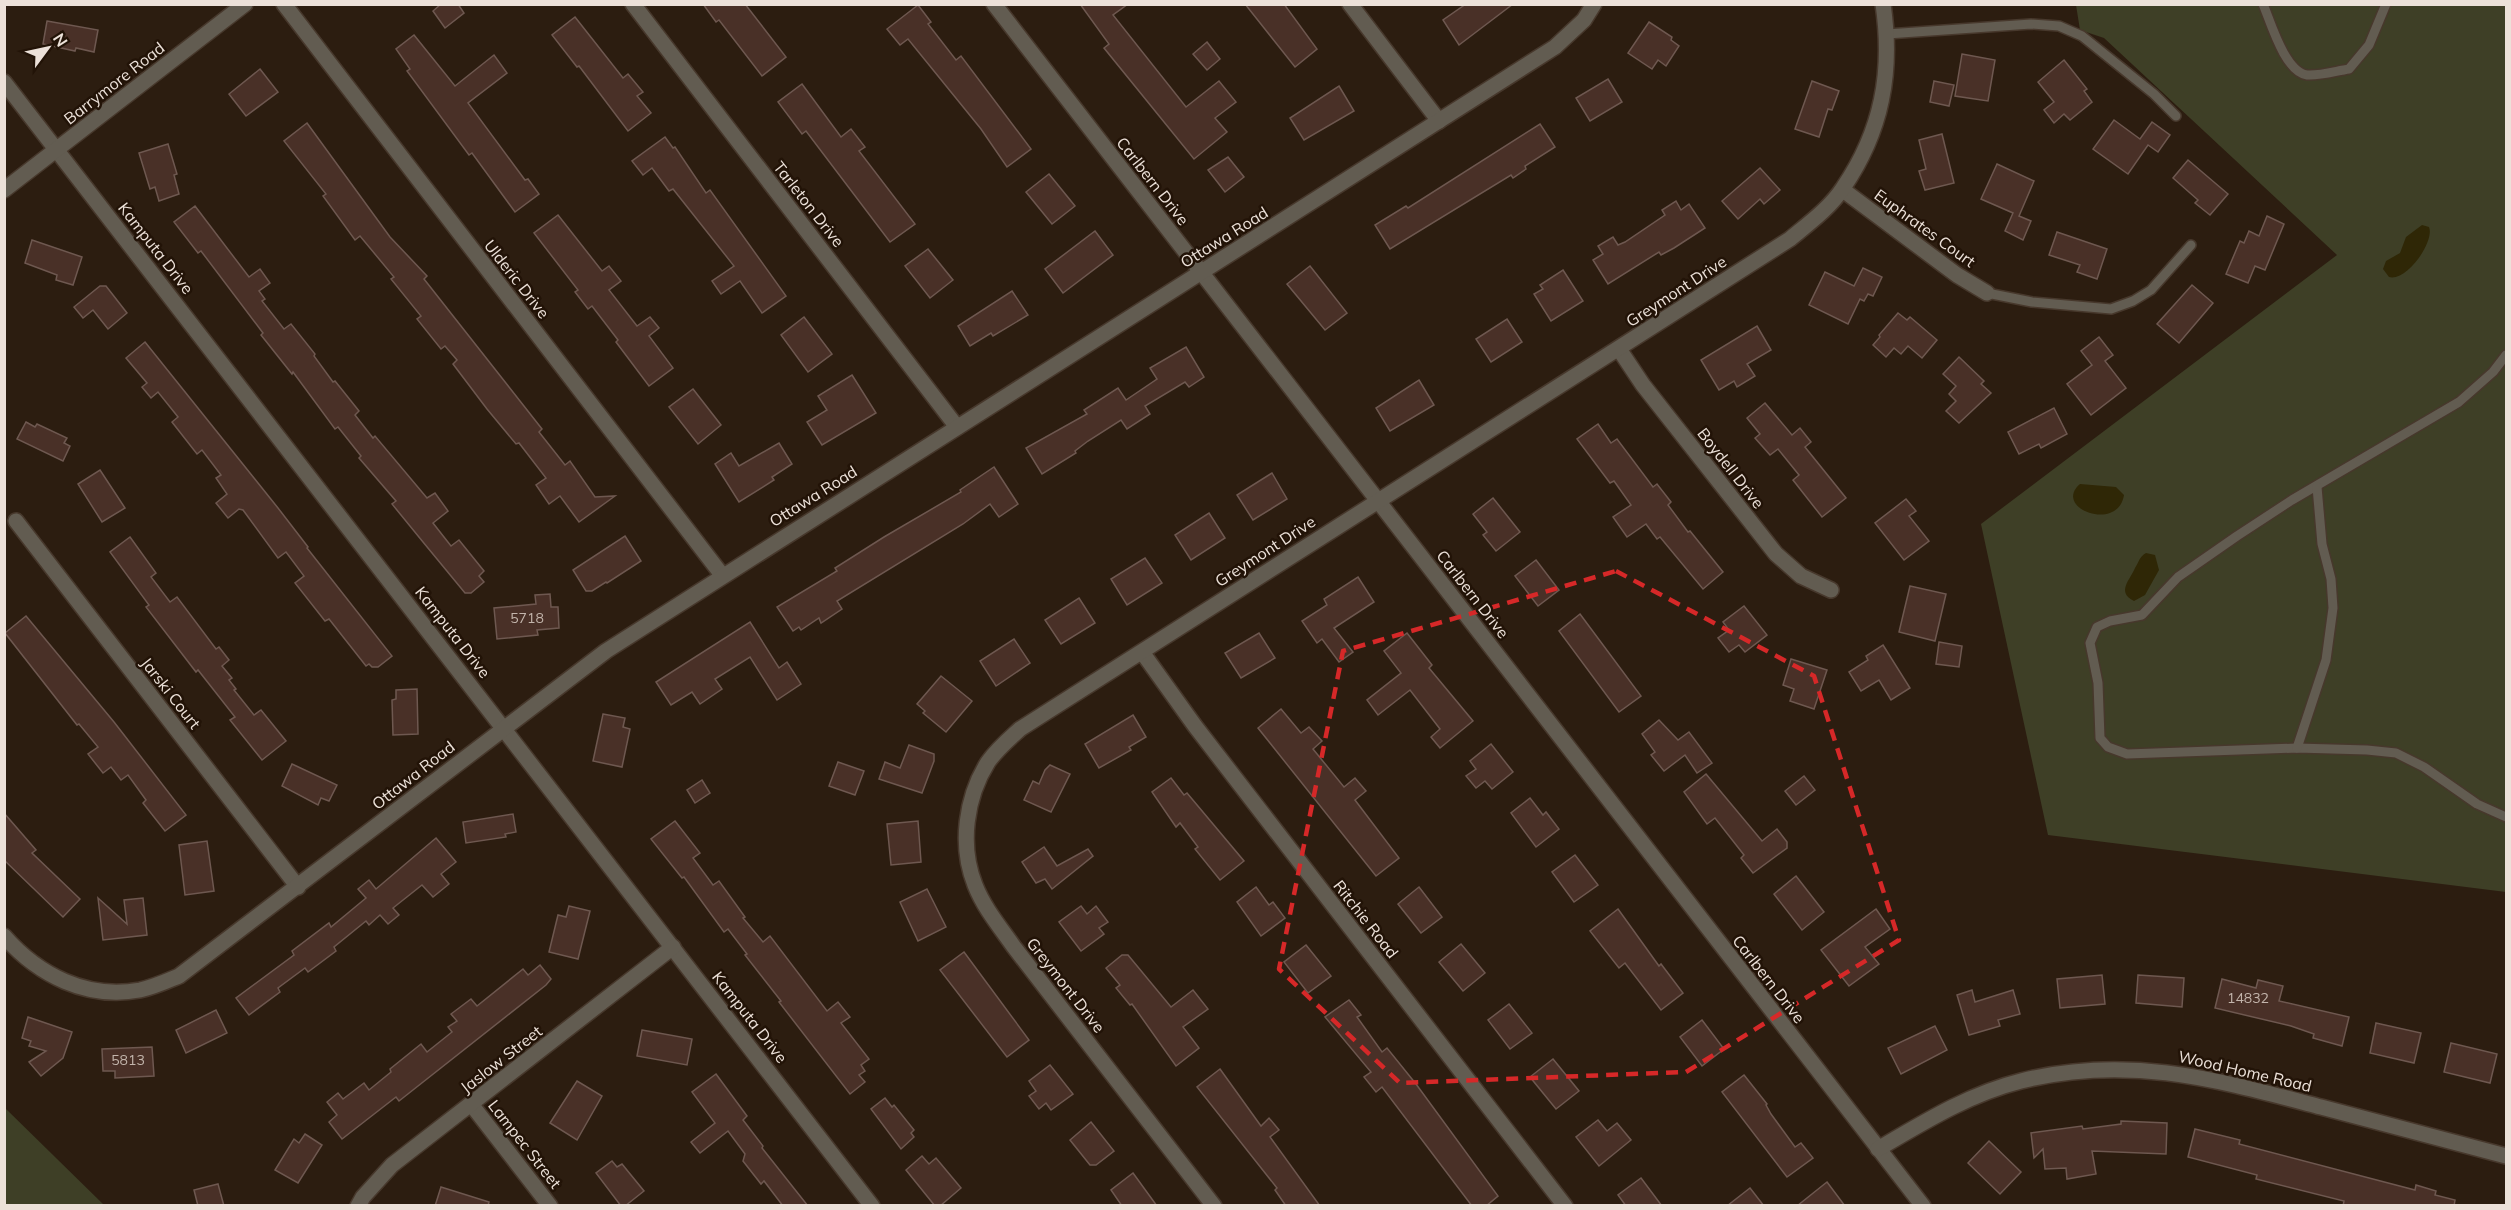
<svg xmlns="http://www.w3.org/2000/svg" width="2511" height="1210" viewBox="0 0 2511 1210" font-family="Mulish,sans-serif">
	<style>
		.green { fill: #3e3f26 }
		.sand { fill: #2f2706 }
		.building { fill: #493027; stroke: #6e5850; stroke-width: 1.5 }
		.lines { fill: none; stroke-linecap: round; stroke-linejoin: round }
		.service-casing { stroke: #47382c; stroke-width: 12 }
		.minor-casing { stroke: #47382c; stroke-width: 18 }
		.service { stroke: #625c51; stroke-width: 9 }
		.minor { stroke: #625c51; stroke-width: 15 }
		.marked { fill: none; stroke: #d62828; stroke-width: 4.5; stroke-dasharray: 12 8; stroke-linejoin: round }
		.labels { text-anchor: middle; stroke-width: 5; stroke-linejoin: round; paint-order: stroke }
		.number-label { font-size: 14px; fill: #c3b5ac }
		.street-label { font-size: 16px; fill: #ece1d9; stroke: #221307 }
	</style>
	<rect width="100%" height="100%" fill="#2c1d10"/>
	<!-- green -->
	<g class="green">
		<polygon points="2076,5 2506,5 2506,892 2048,835 1981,524 2337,255 2104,38 2080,30"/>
		<polygon points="4,1108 5,1108 104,1205 5,1205"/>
	</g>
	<!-- sand -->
	<g class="sand">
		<path d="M2422 225 2429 227C2435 241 2407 282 2389 277L2383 269 2386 261 2400 253 2406 237Z"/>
		<path d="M2080 484 2116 487 2124 495C2118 533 2052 508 2080 484Z"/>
		<path d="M2146 553 2155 555 2159 570 2145 595 2134 601C2116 592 2130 580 2135 568 2139 562 2139 557 2146 553Z"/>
	</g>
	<!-- building -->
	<g class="building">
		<polygon points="441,4 458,4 464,13 445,28 433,11"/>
		<polygon points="703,4 745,4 786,57 762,76 719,20 716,22"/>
		<polygon points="1080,4 1128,4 1113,15 1186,107 1219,81 1236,102 1215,118 1227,132 1194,159 1104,48 1109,44"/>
		<polygon points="1245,4 1284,4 1317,49 1295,67"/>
		<polygon points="1466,4 1513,4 1459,45 1443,20"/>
		<polygon points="918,5 931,22 928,24 956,60 961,56 1031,149 1007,167 981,129 908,39 900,45 887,29"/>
		<polygon points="575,17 623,78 628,74 643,92 637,96 651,113 628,131 579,66 577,67 552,35"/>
		<polygon points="47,21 98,30 94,52 76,48 75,51 43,44"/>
		<polygon points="1649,22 1672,37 1671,40 1679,46 1666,66 1658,60 1652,69 1628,53"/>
		<polygon points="414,35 455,86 494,55 507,73 468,103 525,180 528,179 539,194 515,212 472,153 469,155 407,71 410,69 396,49"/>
		<polygon points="1207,42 1220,59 1207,70 1193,54"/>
		<polygon points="1962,54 1995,60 1988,101 1955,96"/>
		<polygon points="2064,60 2087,89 2084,91 2092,102 2070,120 2064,114 2054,123 2044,110 2054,102 2038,82"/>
		<polygon points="260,69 278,92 246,116 229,94"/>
		<polygon points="1608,79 1622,102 1590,121 1576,98"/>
		<polygon points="1812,81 1839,91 1832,110 1828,109 1819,137 1795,129"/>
		<polygon points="1934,81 1954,85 1949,106 1930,102"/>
		<polygon points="802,84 841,137 851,129 865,147 859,151 915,224 890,242 806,131 802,134 778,102"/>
		<polygon points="1339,86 1354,111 1304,140 1290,118"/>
		<polygon points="2114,120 2140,139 2152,122 2170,135 2158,152 2148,145 2128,174 2093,149"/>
		<polygon points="307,123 390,237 427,276 424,279 542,429 539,432 565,465 570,461 595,497 615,496 579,522 560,496 549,504 536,485 546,478 519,443 516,444 487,409 453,364 457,360 445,346 441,349 417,319 421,316 391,279 394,277 360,236 355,240 323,196 326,194 284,141"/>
		<polygon points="1540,124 1555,147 1525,166 1526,169 1513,178 1511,175 1390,249 1375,225 1406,206 1408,208"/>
		<polygon points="1942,134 1954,183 1925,190 1919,171 1926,169 1919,140"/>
		<polygon points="665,137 673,148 675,147 706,193 710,190 786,296 762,313 740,281 721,294 712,281 734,266 673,189 669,191 652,168 643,175 632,161"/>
		<polygon points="168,144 177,174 174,175 179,194 159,201 155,187 150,189 139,153"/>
		<polygon points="1228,157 1244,177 1225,192 1208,170"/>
		<polygon points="2188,160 2228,194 2210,215 2195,203 2198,200 2173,178"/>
		<polygon points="1997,164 2034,181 2019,216 2031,221 2023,240 2005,231 2013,213 1981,199"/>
		<polygon points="1760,168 1780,190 1764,204 1760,199 1738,219 1722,201"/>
		<polygon points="1049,174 1075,206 1052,224 1026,192"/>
		<polygon points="1676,201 1681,210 1689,204 1705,228 1674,248 1661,255 1659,252 1608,284 1593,260 1603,254 1598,246 1613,237 1618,245 1625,242 1665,215 1662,210"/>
		<polygon points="195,206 249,277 260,269 270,283 259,291 265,299 262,301 284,329 291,324 315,354 314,356 333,382 335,381 359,411 355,415 373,438 375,436 427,498 435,493 448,511 433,523 451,546 459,540 484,571 479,576 484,582 471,593 465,593 423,542 392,504 396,501 359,458 361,456 338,427 335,429 293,372 292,374 261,335 263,333 201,251 198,253 174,222"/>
		<polygon points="558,215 602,271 609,266 621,281 609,290 637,326 650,317 659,328 649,336 673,368 649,386 616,342 618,340 592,306 588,309 575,292 578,290 534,233"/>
		<polygon points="2267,216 2284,224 2265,270 2255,266 2248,283 2226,274 2240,241 2244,243 2249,231 2259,236"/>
		<polygon points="1095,231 1113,255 1063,293 1045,269"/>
		<polygon points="2057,232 2107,249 2097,279 2077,272 2080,265 2049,255"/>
		<polygon points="32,240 82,257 73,285 56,280 57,275 25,263"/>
		<polygon points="928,249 953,280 930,298 905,266"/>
		<polygon points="1310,266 1347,313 1325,330 1287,284"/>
		<polygon points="1863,268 1882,277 1873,296 1868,294 1864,301 1860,299 1848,324 1809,305 1825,272 1854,286"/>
		<polygon points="1563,270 1583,301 1551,321 1534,294 1543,289 1540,285"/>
		<polygon points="2192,285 2213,303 2179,343 2157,324"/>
		<polygon points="100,286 106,286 127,313 108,329 93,310 83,318 74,307"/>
		<polygon points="1012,291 1028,315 993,336 991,333 970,346 958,326"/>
		<polygon points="1898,313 1907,320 1910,317 1937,340 1922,358 1908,346 1901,354 1894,348 1886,357 1873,345 1880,337 1879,335"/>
		<polygon points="804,317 832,354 808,372 781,335"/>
		<polygon points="1507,319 1522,342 1491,362 1476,339"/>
		<polygon points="1757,326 1771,350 1747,364 1755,376 1737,387 1734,381 1719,390 1701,360"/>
		<polygon points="2099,337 2113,355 2105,361 2126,388 2091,415 2067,384 2092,365 2081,351"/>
		<polygon points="145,342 278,508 308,547 307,548 392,656 378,667 372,667 369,664 366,666 329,619 325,621 295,583 304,576 286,552 278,558 243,510 239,509 228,518 216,503 227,494 216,478 221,475 202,450 197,454 172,422 178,417 158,392 151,398 142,387 147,383 126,358"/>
		<polygon points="1186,347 1204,377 1189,387 1185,382 1145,406 1150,414 1127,429 1121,420 1088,441 1075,451 1076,453 1042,474 1026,448 1087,414 1084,410 1118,388 1126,400 1157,379 1150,368"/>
		<polygon points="1959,357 1984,381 1981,384 1991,393 1959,423 1946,411 1956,401 1949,394 1956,386 1943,374"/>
		<polygon points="852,375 876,413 822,445 807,422 827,410 818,396"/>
		<polygon points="1419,380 1434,405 1390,431 1376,408"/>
		<polygon points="693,389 721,425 698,444 669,407"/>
		<polygon points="1765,403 1792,435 1800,428 1811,442 1805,447 1846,498 1822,517 1793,480 1799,475 1778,449 1770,455 1755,438 1760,434 1747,418"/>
		<polygon points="2054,408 2067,434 2041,448 2039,444 2019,454 2008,432"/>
		<polygon points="26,422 35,427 37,424 67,438 64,443 70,446 63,461 17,439"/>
		<polygon points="1598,424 1611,443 1617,439 1653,487 1657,484 1671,502 1668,505 1688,532 1690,531 1723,572 1703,589 1660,537 1657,539 1646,524 1627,537 1613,517 1631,505 1614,481 1610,483 1577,439"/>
		<polygon points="779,443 792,464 772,477 774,480 739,502 715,464 731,453 739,466"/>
		<polygon points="994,467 1018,504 999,517 990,504 963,524 837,601 842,609 821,623 819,618 801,630 799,627 793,631 777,607 837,571 835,568 884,537 961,492 960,490"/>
		<polygon points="100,470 125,508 102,522 78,484"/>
		<polygon points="1272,473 1287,499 1253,520 1237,495"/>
		<polygon points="1493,498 1520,532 1496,551 1483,535 1487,532 1473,514"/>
		<polygon points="1906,499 1916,511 1909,516 1929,541 1904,560 1875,523"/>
		<polygon points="1209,513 1225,538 1191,560 1175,535"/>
		<polygon points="625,536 641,561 607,583 606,582 592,591 586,591 573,570"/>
		<polygon points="130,537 156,573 151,577 170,602 177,597 216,649 219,647 229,660 222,666 232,678 229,680 236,689 234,690 254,715 261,710 286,741 262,760 230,720 235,717 198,670 196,672 146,607 149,605 110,552"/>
		<polygon points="1145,558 1162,583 1127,605 1111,579"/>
		<polygon points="1536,560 1559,590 1538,606 1515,576"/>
		<polygon points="1358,577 1374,602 1334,628 1353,652 1339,662 1322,639 1317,643 1302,621 1327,605 1324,599"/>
		<polygon points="1910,586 1946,594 1935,641 1899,632"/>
		<polygon points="550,594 551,607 558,607 559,628 537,630 538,635 497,639 494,608 536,604 535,595"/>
		<polygon points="1079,598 1095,623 1061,644 1045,620"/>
		<polygon points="1744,606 1767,635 1745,652 1739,645 1729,652 1718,638 1729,630 1723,622"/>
		<polygon points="1580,614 1641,696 1619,712 1559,631"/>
		<polygon points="26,616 114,722 186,815 165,831 143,803 146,800 128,775 121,780 111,767 103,773 88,754 98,747 79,724 77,725 5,633"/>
		<polygon points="750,622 779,668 787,662 801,684 777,700 750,657 715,679 722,689 700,704 692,692 671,705 656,682"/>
		<polygon points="1259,633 1275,658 1241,678 1225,653"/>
		<polygon points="1407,633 1432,665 1429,668 1473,721 1440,748 1431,737 1440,729 1410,690 1378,715 1367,700 1401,673 1384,651"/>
		<polygon points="1014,639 1030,663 996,686 980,661"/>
		<polygon points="1939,642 1962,646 1959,667 1936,664"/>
		<polygon points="1883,645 1910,688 1891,700 1879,680 1861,691 1849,672 1868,660 1866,656"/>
		<polygon points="1791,659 1827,670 1814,709 1790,701 1794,689 1783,685"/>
		<polygon points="941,676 972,701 946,732 923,713 925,711 917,704"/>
		<polygon points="417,689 418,734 393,735 392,700 396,699 396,690"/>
		<polygon points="1281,709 1301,733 1309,727 1322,741 1313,749 1344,787 1355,778 1366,791 1355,800 1399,858 1376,876 1258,728"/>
		<polygon points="603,714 625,718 623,727 630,729 622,767 593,761"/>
		<polygon points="1133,715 1146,737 1129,747 1131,750 1099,768 1085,744"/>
		<polygon points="1659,720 1678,740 1689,732 1712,763 1697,773 1685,755 1664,771 1651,755 1655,752 1642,734"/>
		<polygon points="1491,744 1513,772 1492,789 1485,781 1476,788 1466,776 1476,769 1470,761"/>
		<polygon points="909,745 934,754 934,761 922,793 879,779 885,762 900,768"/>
		<polygon points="838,762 864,771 855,795 829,786"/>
		<polygon points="292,764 337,785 329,801 321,798 318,805 282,786"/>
		<polygon points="1050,765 1070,774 1051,812 1024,800 1033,781 1039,784 1045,770"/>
		<polygon points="1706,774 1762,841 1777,829 1787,842 1787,848 1753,873 1741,858 1744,855 1715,818 1707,824 1684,792"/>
		<polygon points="1804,776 1815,790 1796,805 1785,791"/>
		<polygon points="1171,778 1184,795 1187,793 1244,861 1220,880 1195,849 1198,847 1180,823 1176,827 1152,792"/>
		<polygon points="702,780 710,793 695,803 687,790"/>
		<polygon points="1530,798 1543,815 1546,812 1559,829 1536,847 1511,813"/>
		<polygon points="4,813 36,850 32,853 80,899 63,917 4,860"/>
		<polygon points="513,814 516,832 505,834 506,837 466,843 463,822"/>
		<polygon points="675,821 700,853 693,858 713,885 719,881 745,917 743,918 763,942 770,936 827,1011 838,1002 850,1017 841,1023 869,1059 861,1065 865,1071 859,1075 865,1082 850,1094 779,1002 781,1001 745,955 747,954 728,929 724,932 684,877 682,878 651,839"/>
		<polygon points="918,821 921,862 891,865 887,824"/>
		<polygon points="436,838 456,862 441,874 449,884 433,897 422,885 393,908 399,915 388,924 380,915 369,925 366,921 334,947 336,951 308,972 305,968 278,988 280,992 249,1015 236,998 294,955 292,951 329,923 331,927 366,898 358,889 369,880 376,889"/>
		<polygon points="207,841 214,891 185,895 179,845"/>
		<polygon points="1044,847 1057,866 1088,849 1093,856 1052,889 1045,879 1036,883 1022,862"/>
		<polygon points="1575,855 1598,885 1574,902 1552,872"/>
		<polygon points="1796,876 1824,912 1802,930 1774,894"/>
		<polygon points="1256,887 1269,905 1273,902 1285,918 1261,936 1237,902"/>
		<polygon points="1419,887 1442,917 1421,933 1398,904"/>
		<polygon points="927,889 946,927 918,941 900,902"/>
		<polygon points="98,898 127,924 124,900 143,898 147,935 103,940"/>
		<polygon points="569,906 590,911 578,959 549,952 558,915 566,917"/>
		<polygon points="1081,906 1087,914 1096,906 1108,922 1099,928 1104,934 1081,951 1059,922"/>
		<polygon points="1618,909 1659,966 1661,964 1683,993 1661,1010 1625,963 1619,968 1590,931"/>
		<polygon points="1876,909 1890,929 1865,947 1879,964 1849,986 1821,950"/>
		<polygon points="1461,944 1485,973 1463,991 1439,962"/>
		<polygon points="1306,945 1331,976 1308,993 1284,962"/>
		<polygon points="964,952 1029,1040 1007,1057 940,970"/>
		<polygon points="1122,955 1128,955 1171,1007 1193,990 1208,1009 1183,1027 1199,1048 1176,1066 1132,1004 1130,1005 1116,988 1120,985 1106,968"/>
		<polygon points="540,965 551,979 546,985 399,1101 396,1097 342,1139 329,1122 337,1115 327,1102 338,1093 343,1099 364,1083 369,1090 391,1072 390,1069 421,1044 427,1052 452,1032 448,1027 457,1021 451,1014 471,999 477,1006 523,969 528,975"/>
		<polygon points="2102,975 2105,1004 2060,1008 2057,979"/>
		<polygon points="2138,975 2184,978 2182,1007 2136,1003"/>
		<polygon points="2222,979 2256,988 2258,980 2283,986 2279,1001 2349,1017 2342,1046 2313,1038 2314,1034 2291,1026 2215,1008"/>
		<polygon points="1972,990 1975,1002 2013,990 2020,1014 1998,1020 2000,1026 1969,1035 1957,995"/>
		<polygon points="1349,1000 1361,1015 1357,1017 1382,1052 1387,1048 1416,1084 1498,1196 1486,1206 1472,1206 1382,1087 1376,1092 1364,1077 1371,1072 1325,1017"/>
		<polygon points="1509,1004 1532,1033 1510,1049 1488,1020"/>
		<polygon points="216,1010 227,1033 186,1053 176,1030"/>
		<polygon points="28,1017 72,1032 63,1058 41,1076 29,1062 46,1051 29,1046 31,1041 22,1038"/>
		<polygon points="1702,1020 1724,1049 1702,1066 1680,1037"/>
		<polygon points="2376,1023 2421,1033 2414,1063 2370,1053"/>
		<polygon points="1935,1026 1947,1050 1901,1074 1888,1048"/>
		<polygon points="642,1030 692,1039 687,1065 637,1056"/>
		<polygon points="2451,1043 2497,1054 2490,1083 2444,1072"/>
		<polygon points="152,1047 154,1076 115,1078 115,1071 103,1071 102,1049"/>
		<polygon points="1553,1059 1579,1091 1556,1109 1530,1077"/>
		<polygon points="1050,1065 1073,1094 1051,1110 1046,1103 1039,1109 1029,1096 1036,1091 1029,1081"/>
		<polygon points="1220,1069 1261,1126 1269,1118 1279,1130 1270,1137 1320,1206 1286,1206 1275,1190 1277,1188 1197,1087"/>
		<polygon points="716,1074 747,1116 743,1120 763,1146 762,1148 808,1206 783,1206 764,1181 761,1184 743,1161 745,1154 728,1131 700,1153 691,1142 715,1123 692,1092"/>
		<polygon points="1744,1075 1767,1104 1766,1105 1771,1114 1795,1147 1801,1143 1813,1158 1787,1177 1722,1092"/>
		<polygon points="577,1081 602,1096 577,1140 550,1123"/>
		<polygon points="885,1098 892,1107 894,1105 914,1130 911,1133 914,1137 901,1149 871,1109"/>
		<polygon points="1598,1120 1607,1131 1617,1123 1631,1140 1599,1166 1576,1137"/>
		<polygon points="2121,1121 2167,1123 2166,1154 2092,1151 2096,1174 2067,1179 2066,1168 2045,1169 2043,1149 2034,1158 2031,1133 2082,1126 2083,1129 2121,1124"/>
		<polygon points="1091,1122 1114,1151 1096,1165 1090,1165 1070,1140"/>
		<polygon points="2195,1129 2240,1140 2239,1144 2415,1190 2416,1185 2436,1191 2435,1195 2455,1200 2454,1206 2343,1206 2344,1201 2256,1179 2257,1175 2188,1157"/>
		<polygon points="305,1134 322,1145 298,1183 275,1170 294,1139 299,1143"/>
		<polygon points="1989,1141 2021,1172 2000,1194 1968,1163"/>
		<polygon points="922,1156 929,1164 936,1158 961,1188 940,1206 935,1206 906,1170"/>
		<polygon points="612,1161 617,1167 622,1164 644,1191 625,1206 621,1206 596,1173"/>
		<polygon points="1133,1173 1157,1206 1122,1206 1111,1190"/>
		<polygon points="1641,1178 1662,1206 1626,1206 1618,1195"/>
		<polygon points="1827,1182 1845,1206 1797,1206"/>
		<polygon points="218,1184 224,1206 198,1206 194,1190"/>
		<polygon points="441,1187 489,1202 488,1206 435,1206"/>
		<polygon points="1750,1188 1764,1206 1727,1206"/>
	</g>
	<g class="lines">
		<defs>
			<g id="service">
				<path d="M2263 4C2271 23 2285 72 2307 75 2320 76 2336 71 2349 69L2369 45 2386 4"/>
				<polyline points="1887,34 2031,24 2059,26 2082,36 2154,94 2176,116"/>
				<polyline points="1987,293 2032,302 2111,309 2133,301 2151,290 2191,245"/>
				<polyline points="2506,355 2493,372 2459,402 2292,500 2237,536 2178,577 2142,615 2110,621 2097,627 2090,643 2098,683 2100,738 2108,747 2127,754 2297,748 2367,750 2396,753 2424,767 2477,804 2506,817"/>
				<polyline points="2297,748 2326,660 2333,608 2331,579 2322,544 2317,487"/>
			</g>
			<g id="minor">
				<polyline points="284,4 722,575"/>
				<polyline points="633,4 957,427"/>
				<polyline points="994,4 1923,1206"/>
				<polyline points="1350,4 1439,121"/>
				<polyline points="4,82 872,1206"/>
				<polyline points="4,190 245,4"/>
				<polyline points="1843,190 1957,275 1987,293"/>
				<polyline points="1619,349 1643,385 1776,554 1801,576 1831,590"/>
				<polyline points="16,521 298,887"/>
				<polyline points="1142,652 1195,726 1565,1206"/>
				<path d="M4 936C38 975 87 1000 140 990 154 987 167 981 179 976L606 651 1555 47 1584 20 1594 4"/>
				<polyline points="471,1104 550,1206"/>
				<path d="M1878 1149C1924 1122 1969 1094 2021 1081 2129 1054 2218 1080 2321 1107 2383 1124 2445 1140 2506 1156"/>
				<polyline points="358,1206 363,1197 392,1165 673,947"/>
				<path d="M1214 1206 1014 947C1000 927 984 908 975 885 959 845 966 797 988 762 997 749 1009 739 1020 729L1790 239C1808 224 1830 208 1843 188 1882 131 1893 72 1883 4"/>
			</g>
		</defs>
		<!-- service casing -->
		<use href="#service" class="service-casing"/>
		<!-- minor casing -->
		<use href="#minor" class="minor-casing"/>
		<!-- service -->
		<use href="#service" class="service"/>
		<!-- minor -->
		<use href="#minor" class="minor"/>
	</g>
	<!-- marked area -->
	<path class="marked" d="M1616 571 1814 676 1899 940 1686 1072 1400 1083 1279 969 1343 651Z"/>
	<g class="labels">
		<!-- number labels -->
		<g class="number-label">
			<text x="527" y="623">5718</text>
			<text x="2248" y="1003">14832</text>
			<text x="128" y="1065">5813</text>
		</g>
		<!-- street labels -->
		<g class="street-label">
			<text transform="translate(114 83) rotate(-38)" y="6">Barrymore Road</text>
			<text transform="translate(1153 181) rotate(52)" y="6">Carlbern Drive</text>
			<text transform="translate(809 204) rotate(52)" y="6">Tarleton Drive</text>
			<text transform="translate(1925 228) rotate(36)" y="6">Euphrates Court</text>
			<text transform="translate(1224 237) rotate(-32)" y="6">Ottawa Road</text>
			<text transform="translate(156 248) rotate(52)" y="6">Kamputa Drive</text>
			<text transform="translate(517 279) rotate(52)" y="6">Ulderic Drive</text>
			<text transform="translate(1676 291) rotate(-33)" y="6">Greymont Drive</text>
			<text transform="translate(1731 468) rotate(52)" y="6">Boydell Drive</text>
			<text transform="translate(813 496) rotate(-32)" y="6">Ottawa Road</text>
			<text transform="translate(1265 551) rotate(-33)" y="6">Greymont Drive</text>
			<text transform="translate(1473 594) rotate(52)" y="6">Carlbern Drive</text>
			<text transform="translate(453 632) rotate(52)" y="6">Kamputa Drive</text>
			<text transform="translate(171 693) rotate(52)" y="6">Jarski Court</text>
			<text transform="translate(413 775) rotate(-38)" y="6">Ottawa Road</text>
			<text transform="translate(1366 919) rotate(52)" y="6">Ritchie Road</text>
			<text transform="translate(1769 979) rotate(52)" y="6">Carlbern Drive</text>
			<text transform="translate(1066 985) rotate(52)" y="6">Greymont Drive</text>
			<text transform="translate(750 1017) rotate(52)" y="6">Kamputa Drive</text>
			<text transform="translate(501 1059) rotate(-38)" y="6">Jaslow Street</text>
			<text transform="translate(2245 1071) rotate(13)" y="6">Wood Home Road</text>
			<text transform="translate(525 1144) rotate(52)" y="6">Lampec Street</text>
		</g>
	</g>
	<!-- border -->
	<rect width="2511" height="1210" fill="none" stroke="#ece1d9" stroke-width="12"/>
	<!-- north arrow -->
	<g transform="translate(48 48) rotate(57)" stroke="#221307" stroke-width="4.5" paint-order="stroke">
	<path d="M0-4.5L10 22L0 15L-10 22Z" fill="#ece1d9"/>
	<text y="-9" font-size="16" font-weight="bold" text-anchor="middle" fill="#ece1d9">N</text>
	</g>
</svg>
